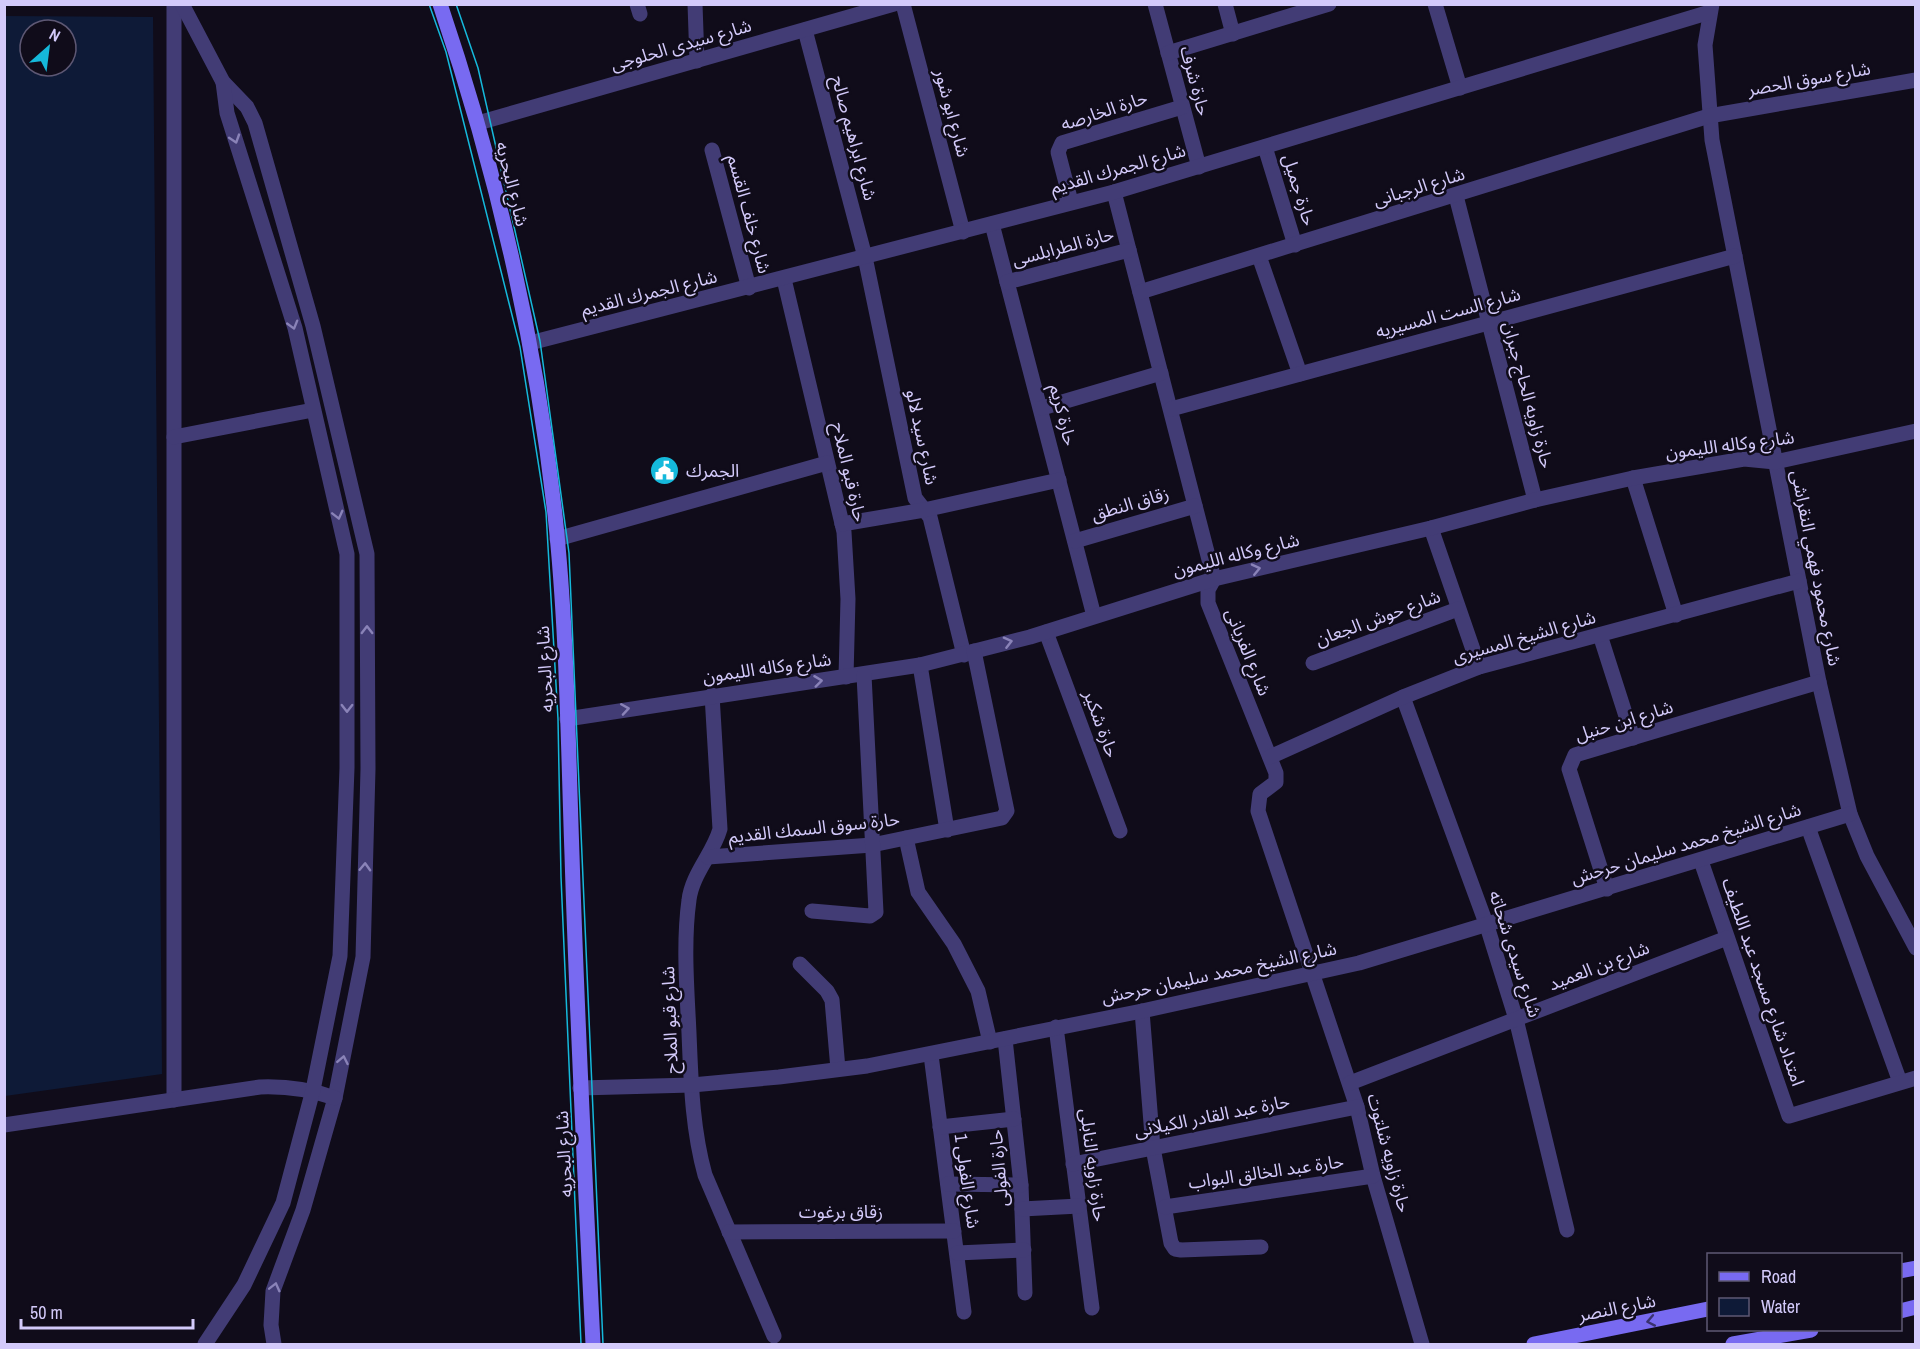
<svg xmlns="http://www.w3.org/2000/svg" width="1920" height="1349" viewBox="0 0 1920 1349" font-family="'Archivo Narrow','Noto Sans Arabic',sans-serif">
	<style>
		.water { fill: #0e1a37; fill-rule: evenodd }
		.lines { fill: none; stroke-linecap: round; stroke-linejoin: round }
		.street { stroke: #423c75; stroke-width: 15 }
		.secondary { stroke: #786af1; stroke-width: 15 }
		.tram { stroke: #15b9db; stroke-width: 1.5 }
		.oneway { stroke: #8a83b8 }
		.oneway2 { stroke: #3a3270 }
		.labels { text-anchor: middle; stroke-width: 5; stroke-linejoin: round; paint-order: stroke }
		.street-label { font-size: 18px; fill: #d3cafa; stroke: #100c1a }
		.poi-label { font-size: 18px; fill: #d3cafa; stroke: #100c1a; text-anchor: start }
	</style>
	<rect width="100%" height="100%" fill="#100c1a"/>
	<!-- water -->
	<path class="water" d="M5 16 153 17 162 1074 5 1096ZM30 30H66V66H30Z"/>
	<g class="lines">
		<!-- street -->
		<g class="street">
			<polyline points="174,4 174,1100"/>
			<polyline points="182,4 223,82 247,107 255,123 313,326 367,554 368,769 363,957 335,1098 303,1210 273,1291 271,1325 274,1344"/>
			<polyline points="637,4 640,14"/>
			<polyline points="695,4 697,61"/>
			<polyline points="903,4 963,232"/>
			<polyline points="1155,4 1199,167"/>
			<polyline points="1225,4 1233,34"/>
			<polyline points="1435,4 1460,88"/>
			<polyline points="1712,4 1705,45 1712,140 1819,682 1850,814 1867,856 1916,948"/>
			<polyline points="805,30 865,257 915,498 930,517 964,655"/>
			<polyline points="1168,53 1329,4"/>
			<polyline points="478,123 894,4"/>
			<polyline points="1265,147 1295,245"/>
			<polyline points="712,150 749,288"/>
			<polyline points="1114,192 1214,579 1208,590 1208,603 1276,773 1276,782 1260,794 1258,811 1357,1107 1373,1176 1422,1344"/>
			<polyline points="1456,196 1535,500"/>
			<polyline points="1071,202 1058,152 1062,143 1182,107"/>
			<polyline points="992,224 1094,616"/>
			<polyline points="1259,256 1300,374"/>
			<polyline points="784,279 844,532 848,599 846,677"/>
			<polyline points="1007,282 1129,250"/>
			<polyline points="1140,292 1709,116 1916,80"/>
			<polyline points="530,343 1114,192 1710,12"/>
			<polyline points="1042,408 1161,373"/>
			<polyline points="1171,409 1735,256"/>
			<polyline points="174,437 313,410"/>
			<polyline points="1633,478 1676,615"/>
			<polyline points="842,524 924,510 1059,480"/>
			<polyline points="1431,528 1479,667"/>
			<polyline points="557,539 827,463"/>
			<polyline points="1075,541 1195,506"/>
			<polyline points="1046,632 1120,831"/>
			<polyline points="1600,635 1633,738"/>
			<polyline points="1313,663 1458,609"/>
			<polyline points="920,665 947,830"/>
			<path d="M712 695 720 829C713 854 692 874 689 900 683 943 687 990 689 1033 691 1081 692 1128 705 1175L774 1336"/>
			<polyline points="1403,697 1487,926 1516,1019 1567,1230"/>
			<polyline points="567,719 920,665 1030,637 1214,579 1431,528 1535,500 1633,478 1744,459 1775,462 1916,431"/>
			<polyline points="1270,757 1403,697 1479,667 1799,581"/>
			<polyline points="1808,827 1900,1082"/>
			<polyline points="906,838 918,892 954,944 978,991 990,1042"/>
			<polyline points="708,857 872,845 1002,818 1007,811 974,651"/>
			<polyline points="1701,861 1789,1116 1916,1078"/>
			<polyline points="1607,889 1569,769 1575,755 1819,682"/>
			<polyline points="812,911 870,916 876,912 864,675"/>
			<polyline points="800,964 827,991 832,1000 838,1069"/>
			<polyline points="1142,1011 1153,1148 1171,1243 1175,1249 1181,1250 1261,1247"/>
			<polyline points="1056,1027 1092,1308"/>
			<polyline points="1005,1039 1021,1185 1025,1293"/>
			<polyline points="931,1055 964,1312"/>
			<polyline points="1350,1083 1727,938"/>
			<polyline points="580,1088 692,1085 779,1077 867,1066 1142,1011 1359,963 1850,814"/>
			<path d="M4 1125 260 1087C287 1086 309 1089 335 1098"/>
			<polyline points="940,1127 1014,1119"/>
			<polyline points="1073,1164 1357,1107"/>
			<polyline points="948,1184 1021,1185"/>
			<polyline points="1165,1207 1373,1176"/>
			<polyline points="1022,1209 1079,1206"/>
			<polyline points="729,1232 954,1231"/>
			<polyline points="957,1253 1024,1250"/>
			<polyline points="205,1344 244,1285 283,1203 313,1090 340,956 347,768 347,554 295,328 227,113 223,82"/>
		</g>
		<!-- secondary -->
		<g class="secondary">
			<path d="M440 4C496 169 536 342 555 515 567 627 568 742 572 855 577 1018 585 1181 593 1344"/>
			<polyline points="1900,1271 1916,1268"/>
			<polyline points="1900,1311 1916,1307"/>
			<polyline points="1534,1344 1708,1309"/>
			<polyline points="1733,1344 1811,1330"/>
		</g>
		<!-- tram -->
		<g class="tram">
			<polyline points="429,4 446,52 520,347 546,512 558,719 561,877 581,1344"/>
			<polyline points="456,4 478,68 540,341 569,553 603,1344"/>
		</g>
	</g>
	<!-- one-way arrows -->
	<defs><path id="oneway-chevron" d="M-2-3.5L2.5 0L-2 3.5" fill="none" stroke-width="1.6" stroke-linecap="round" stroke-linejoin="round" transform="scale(1.5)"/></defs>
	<g class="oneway">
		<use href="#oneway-chevron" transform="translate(235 139) rotate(72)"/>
		<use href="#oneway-chevron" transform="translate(293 325) rotate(74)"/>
		<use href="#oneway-chevron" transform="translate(338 515) rotate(76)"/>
		<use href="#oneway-chevron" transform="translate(1256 569) rotate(-13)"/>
		<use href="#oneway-chevron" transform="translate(367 630) rotate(-90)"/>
		<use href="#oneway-chevron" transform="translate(1008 642) rotate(-14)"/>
		<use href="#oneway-chevron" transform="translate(818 681) rotate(-7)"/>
		<use href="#oneway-chevron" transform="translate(347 708) rotate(90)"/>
		<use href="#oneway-chevron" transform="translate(625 709) rotate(-9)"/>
		<use href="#oneway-chevron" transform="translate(365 867) rotate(-88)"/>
		<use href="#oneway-chevron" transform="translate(343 1060) rotate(-79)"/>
		<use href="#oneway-chevron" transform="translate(275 1287) rotate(-76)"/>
	</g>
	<use class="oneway2" href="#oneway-chevron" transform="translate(1651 1321) rotate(169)"/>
	<!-- icons -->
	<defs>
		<symbol id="civic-disc" viewBox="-11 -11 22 22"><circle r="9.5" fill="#15b9db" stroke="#100c1a"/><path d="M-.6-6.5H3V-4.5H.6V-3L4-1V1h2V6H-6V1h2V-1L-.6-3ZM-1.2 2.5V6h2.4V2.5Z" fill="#fff"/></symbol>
	</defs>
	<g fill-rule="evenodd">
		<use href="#civic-disc" x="648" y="454" width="33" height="33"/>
	</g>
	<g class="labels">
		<!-- street labels -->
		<g class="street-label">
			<text transform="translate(681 45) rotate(-16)" y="6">شارع سيدى الحلوجى</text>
			<text transform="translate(1809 79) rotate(-10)" y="6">شارع سوق الحصر</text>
			<text transform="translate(1195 81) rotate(75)" y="6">حارة شرف</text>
			<text transform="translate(1104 111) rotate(-18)" y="6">حارة الخارصه</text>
			<text transform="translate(952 113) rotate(75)" y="6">شارع ابو شور</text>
			<text transform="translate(854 138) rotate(75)" y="6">شارع ابراهيم صالح</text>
			<text transform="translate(1118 169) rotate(-16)" y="6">شارع الجمرك القديم</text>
			<text transform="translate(512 184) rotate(76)" y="6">شارع البحريه</text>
			<text transform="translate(1419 187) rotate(-17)" y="6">شارع الرجبانى</text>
			<text transform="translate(1299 190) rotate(73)" y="6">حارة جميل</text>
			<text transform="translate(749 214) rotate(75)" y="6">شارع خلف القسم</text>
			<text transform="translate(1063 247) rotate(-15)" y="6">حارة الطرابلسى</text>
			<text transform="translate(649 293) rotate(-14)" y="6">شارع الجمرك القديم</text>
			<text transform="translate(1448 313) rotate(-15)" y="6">شارع الست المسيريه</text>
			<text transform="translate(1528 395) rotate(75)" y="6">حارة زاويه الحاج جبران</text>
			<text transform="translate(1063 415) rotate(76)" y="6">حارة كريم</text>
			<text transform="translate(922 437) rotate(78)" y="6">شارع سيد لالو</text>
			<text transform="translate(1730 445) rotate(-7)" y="6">شارع وكاله الليمون</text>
			<text transform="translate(849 472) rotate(77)" y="6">حارة قبو الملاح</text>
			<text transform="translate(1130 504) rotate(-16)" y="6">زقاق النطق</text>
			<text transform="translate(1236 555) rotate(-14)" y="6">شارع وكاله الليمون</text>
			<text transform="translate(1816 568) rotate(79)" y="6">شارع محمود فهمي النقراشى</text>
			<text transform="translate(1378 618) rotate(-20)" y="6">شارع حوش الجعان</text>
			<text transform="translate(1524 637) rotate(-16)" y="6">شارع الشيخ المسيرى</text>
			<text transform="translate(1248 652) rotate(68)" y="6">شارع الفريانى</text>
			<text transform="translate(767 668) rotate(-8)" y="6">شارع وكاله الليمون</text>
			<text transform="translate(545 669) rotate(-93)" y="6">شارع البحريه</text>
			<text transform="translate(1624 721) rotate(-17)" y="6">شارع ابن حنبل</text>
			<text transform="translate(1101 724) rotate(70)" y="6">حارة شكير</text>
			<text transform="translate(814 828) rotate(-6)" y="6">حارة سوق السمك القديم</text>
			<text transform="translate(1686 844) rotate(-17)" y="6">شارع الشيخ محمد سليمان حرحش</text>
			<text transform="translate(1515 954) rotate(72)" y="6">شارع سيدى شحاته</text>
			<text transform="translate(1599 966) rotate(-21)" y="6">شارع بن العميد</text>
			<text transform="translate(1219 973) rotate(-12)" y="6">شارع الشيخ محمد سليمان حرحش</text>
			<text transform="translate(1763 982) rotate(71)" y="6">امتداد شارع مسجد عبد اللطيف</text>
			<text transform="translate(670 1020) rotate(-92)" y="6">شارع قبو الملاح</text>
			<text transform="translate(1212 1116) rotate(-11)" y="6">حارة عبد القادر الكيلانى</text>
			<text transform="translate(1389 1153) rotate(75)" y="6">حارة زاويه شلتوت</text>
			<text transform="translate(564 1154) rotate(-93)" y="6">شارع البحريه</text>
			<text transform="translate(1093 1165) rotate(83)" y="6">حارة زاويه النابلى</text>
			<text transform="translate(999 1168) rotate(-95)" y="6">حارة الفولى</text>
			<text transform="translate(1266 1172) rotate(-8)" y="6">حارة عبد الخالق البواب</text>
			<text transform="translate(967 1181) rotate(82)" y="6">شارع الفولى 1</text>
			<text x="841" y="1218">زقاق برغوت</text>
			<text transform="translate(1617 1308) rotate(-11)" y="6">شارع النصر</text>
		</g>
		<!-- poi labels -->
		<g class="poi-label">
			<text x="686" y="477">الجمرك</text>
		</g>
	</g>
	<!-- border -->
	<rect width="1920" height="1349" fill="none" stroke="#d3cafa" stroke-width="12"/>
	<!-- legend -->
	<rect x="1707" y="1253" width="195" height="78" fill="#100c1a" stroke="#5e5874" stroke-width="1.5"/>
	<rect x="1719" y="1272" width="30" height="9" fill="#786af1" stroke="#5e5874" stroke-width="1.5"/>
	<text x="1761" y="1283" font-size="18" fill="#d3cafa">Road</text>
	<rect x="1719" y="1298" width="30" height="18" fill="#0e1a37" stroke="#5e5874" stroke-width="1.5"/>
	<text x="1761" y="1313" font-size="18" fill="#d3cafa">Water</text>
	<!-- north arrow -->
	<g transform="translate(48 48) rotate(28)"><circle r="28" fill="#100c1a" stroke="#5e5874" stroke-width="1.5"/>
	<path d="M0-4.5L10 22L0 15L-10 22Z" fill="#15b9db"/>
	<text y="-9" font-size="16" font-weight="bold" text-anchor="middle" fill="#d3cafa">N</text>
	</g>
	<!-- scale -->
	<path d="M21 1319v9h172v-9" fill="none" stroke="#d3cafa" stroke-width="3"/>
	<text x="30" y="1319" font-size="18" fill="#d3cafa" stroke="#100c1a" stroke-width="4.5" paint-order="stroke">50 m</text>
</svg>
